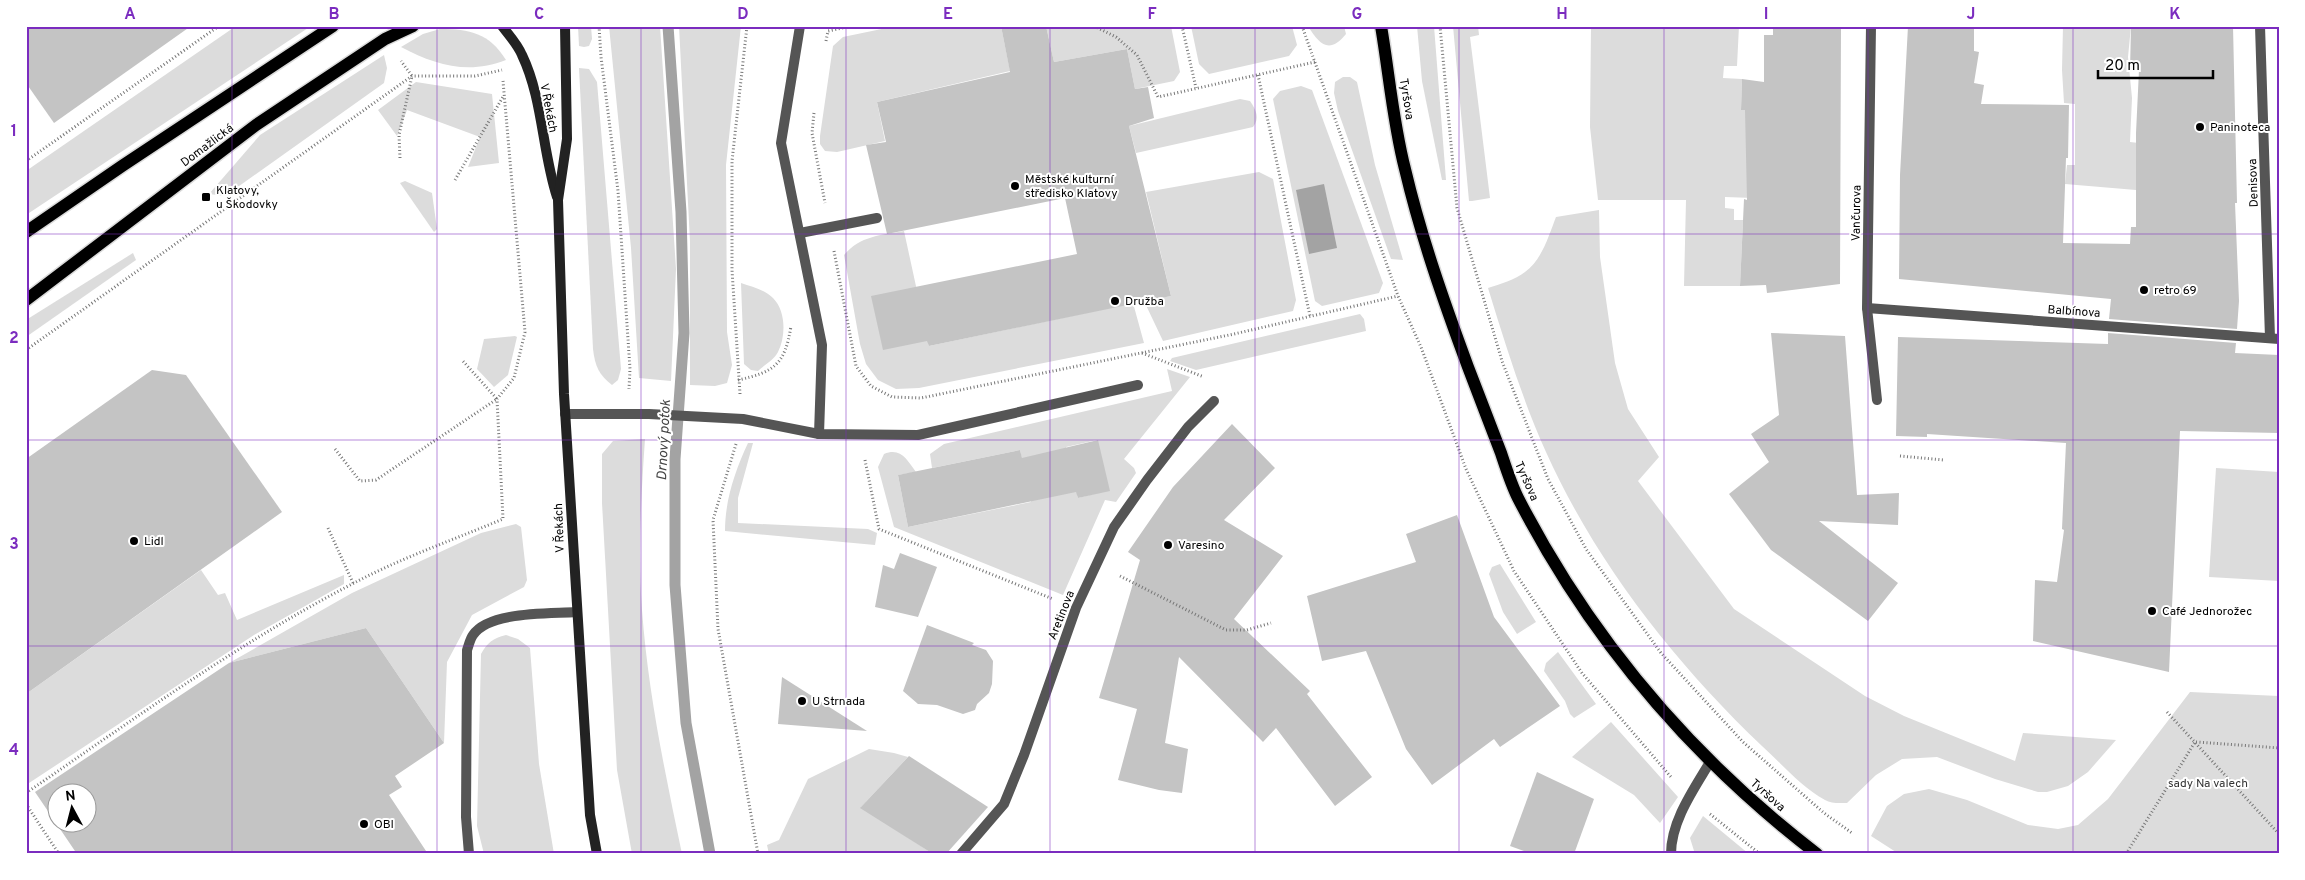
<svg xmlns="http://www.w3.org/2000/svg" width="2305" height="880" viewBox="0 0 2305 880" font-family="Overpass,sans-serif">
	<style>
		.green { fill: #dcdcdc; fill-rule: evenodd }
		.water { fill: #a3a3a3 }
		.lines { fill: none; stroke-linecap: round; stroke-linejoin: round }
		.stream { stroke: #a3a3a3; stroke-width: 11 }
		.building { fill: #c4c4c4; fill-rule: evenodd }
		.primary-casing { stroke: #dbdbdb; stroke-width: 15 }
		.path { stroke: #777; stroke-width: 3; stroke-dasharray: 1 2.5; stroke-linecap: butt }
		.lane { stroke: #555; stroke-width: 10 }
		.street { stroke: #555; stroke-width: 10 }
		.secondary { stroke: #222; stroke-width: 10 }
		.primary { stroke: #000; stroke-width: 12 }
		.grid { fill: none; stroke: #7b2cbf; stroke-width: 1; stroke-opacity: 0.55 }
		.poi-dot { fill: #000; stroke: #fff; stroke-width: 2 }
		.labels { text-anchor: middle; stroke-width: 4; stroke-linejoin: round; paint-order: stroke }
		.street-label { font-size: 12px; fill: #000; stroke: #fff }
		.poi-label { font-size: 12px; fill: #000; stroke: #fff; text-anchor: start }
		.park-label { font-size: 12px; fill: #333; stroke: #fff }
		.water-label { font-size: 14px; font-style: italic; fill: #444; stroke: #fff }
		.neatline { fill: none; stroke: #7b2cbf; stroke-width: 2 }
		.grid-label { font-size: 16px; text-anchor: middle; font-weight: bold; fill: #7b2cbf }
	</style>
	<rect width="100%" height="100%" fill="#fff"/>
	<!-- green -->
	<g class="green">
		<polygon points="236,26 311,26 26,215 26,171"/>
		<polygon points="578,26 591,26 592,39 589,46 584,47 579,46"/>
		<polygon points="609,26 660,26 676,269 671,381 639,378 631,248"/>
		<polygon points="679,26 741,26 726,165 727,332 732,365 727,383 715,386 690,385 690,242"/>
		<polygon points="896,26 1001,26 1010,71 877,102 885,141 837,152 825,151 820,144 820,136 833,46 843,37"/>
		<polygon points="1046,26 1171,26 1180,72 1174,81 1135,89 1127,49 1054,62"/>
		<polygon points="1191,26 1292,26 1297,45 1289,56 1209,74 1199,64"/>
		<path d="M1308 26H1344L1346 34C1329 55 1319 44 1308 26Z"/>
		<polygon points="1417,26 1434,26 1446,180 1442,180 1422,81"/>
		<polygon points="1453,26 1478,26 1479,35 1470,37 1490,198 1472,201 1469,201"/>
		<polygon points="1591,26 1739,26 1737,66 1724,66 1723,78 1742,79 1741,110 1746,110 1755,139 1746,139 1746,148 1757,149 1753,198 1725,197 1725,208 1734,209 1734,220 1743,220 1740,286 1684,286 1686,200 1598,200 1590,127"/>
		<polygon points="2063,26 2131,26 2128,57 2132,98 2130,142 2165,146 2136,190 2065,184 2067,165 2075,165 2075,104 2064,103 2062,70"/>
		<path d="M440 29C470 29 489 33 506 60 468 75 435 65 401 47L423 34Z"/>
		<polygon points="384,55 387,68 384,83 225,196 209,194 260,135"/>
		<path d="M579 68 589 69 597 82 621 369 618 380 612 385C599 375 595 366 593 349Z"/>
		<polygon points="1343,77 1350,77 1357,82 1375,165 1403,260 1391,259 1338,111 1334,93 1335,82"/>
		<polygon points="416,82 492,94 499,163 468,167 480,137 407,110 397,136 378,110"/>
		<polygon points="1301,86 1312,90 1383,283 1379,293 1322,306 1315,301 1273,99 1280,91"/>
		<path d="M1240 99 1250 101C1256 110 1260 118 1253 127L1136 153 1129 126Z"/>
		<polygon points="1259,172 1273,179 1296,300 1293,311 1163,341 1144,301 1171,296 1146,192"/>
		<polygon points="405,181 432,193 437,229 434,232 400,183"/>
		<path d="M1599 210 1600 257 1615 363 1628 409 1659 457 1638 481 1734 609 1865 696 1904 716 2015 761 2023 733 2116 740 2088 772 2068 786 2047 792H2038L1995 779 1937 757 1902 759 1876 775 1847 803C1841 803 1831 804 1825 800 1801 787 1782 764 1762 746 1675 663 1596 563 1546 452 1522 399 1505 343 1488 288 1500 284 1515 280 1525 272 1542 260 1549 235 1556 217Z"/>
		<path d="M904 231 929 346 1133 303 1144 343 919 388 896 389 878 380 866 364 860 344 844 255C860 236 881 235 904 231Z"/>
		<polygon points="133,253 136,260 26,337 26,320"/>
		<path d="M741 283C752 287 764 289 773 298 786 311 786 336 778 352 774 360 764 365 758 371L751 370 744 364Z"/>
		<polygon points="1360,314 1364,319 1366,331 1196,370 1170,361 1172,358"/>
		<polygon points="515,336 517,337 508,375 494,387 477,369 484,339"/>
		<path d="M1167 369 1190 377 1124 459 1134 468 1136 473 1116 502 1105 500 1063 595 894 527 878 467 884 454C901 447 907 460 916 472L898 475 908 527 1031 502 1020 450 932 468 930 454 944 444 1172 391ZM1097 440 1109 490 1078 498 1066 447Z"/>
		<path d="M645 439C641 496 638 554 642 610 648 692 665 773 682 854H632L617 770 602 503V454L613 441Z"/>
		<path d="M748 443H753L738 498V523L868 529 877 533 875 545 725 531C725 500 735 471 748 443Z"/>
		<polygon points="2216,468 2279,472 2279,581 2209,577"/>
		<polygon points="516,524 521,527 527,580 524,587 472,615 447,662 444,743 366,628 229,663 352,593 481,533"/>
		<polygon points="1500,564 1536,622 1517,634 1503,612 1489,574 1492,567"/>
		<polygon points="201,570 218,595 225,593 237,620 344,575 344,584 254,635 26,785 26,694"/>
		<path d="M506 635 518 639 530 648 539 764 554 854H484L477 826 481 654C487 643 493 638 506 635Z"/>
		<polygon points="1558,652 1596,704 1574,718 1570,714 1565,701 1544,671 1546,663"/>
		<polygon points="2190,692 2279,696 2279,854 1899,854 1871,836 1887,806 1904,794 1929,789 1967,800 2028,825 2058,829 2078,825 2108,799"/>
		<polygon points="1611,722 1678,797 1660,823 1634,795 1572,757"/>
		<polygon points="869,749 894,753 908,757 861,807 933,854 769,854 767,845 779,840 808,779"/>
		<polygon points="1703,816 1749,854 1695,854 1690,838"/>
	</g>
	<!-- water -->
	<polygon class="water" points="1324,184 1337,248 1309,254 1296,190"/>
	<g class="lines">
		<!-- stream -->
		<polyline class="stream" points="668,26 681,212 684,333 675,459 675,585 686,723 710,854"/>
	</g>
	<!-- building -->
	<g class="building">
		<polygon points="26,26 191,26 54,123 26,83"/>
		<polygon points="1001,26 1046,26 1054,62 1127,49 1135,89 1148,87 1154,118 1129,126 1171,296 929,346 927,341 883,350 871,296 1077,254 1065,198 887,234 866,145 886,142 877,102 1010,72"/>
		<polygon points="1773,26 1841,26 1840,284 1767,293 1766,285 1740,286 1744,199 1747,200 1745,110 1741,110 1742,79 1764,82 1764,35 1773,35"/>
		<polygon points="1908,26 1974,26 1974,51 1979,52 1974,83 1984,85 1981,104 2069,105 2068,158 2066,158 2063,243 2130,244 2131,227 2136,227 2136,133 2139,70 2130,71 2131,26 2233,26 2237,203 2235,203 2239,301 2237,329 2109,319 2111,299 1899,279 1900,175"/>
		<polygon points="1771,333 1845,336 1857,495 1899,493 1898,525 1819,521 1898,583 1868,621 1771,550 1729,494 1769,462 1751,434 1779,415"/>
		<polygon points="2108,333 2236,343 2235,353 2279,355 2279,433 2180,431 2169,672 2033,641 2035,580 2057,582 2064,530 2062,529 2066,443 1927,434 1927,437 1896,436 1898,337 2108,344"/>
		<polygon points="152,370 186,375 282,512 26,694 26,459"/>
		<polygon points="1232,424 1275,468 1224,520 1283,556 1234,619 1310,691 1307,694 1372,777 1335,806 1276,728 1263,742 1179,657 1165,743 1188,749 1182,793 1159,790 1118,780 1137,709 1099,698 1140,560 1128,552 1173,487"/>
		<polygon points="1098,440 1110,491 1078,498 1076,492 908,527 898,475 1020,450 1022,458"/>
		<polygon points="1457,515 1494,617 1560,706 1500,747 1494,739 1432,785 1406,749 1366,651 1322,661 1307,596 1416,562 1406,534"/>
		<polygon points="900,553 937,567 918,617 875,607 883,565 894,569"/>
		<polygon points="927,625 974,643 972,645 986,650 993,661 992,684 989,693 977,704 975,710 963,714 937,705 918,704 903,691"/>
		<path d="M366 628 444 743 395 776 402 787 389 795 428 854H77L35 792 229 663ZM58 792H88V822H58Z"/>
		<polygon points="782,677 867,731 778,724"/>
		<polygon points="909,756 988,807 946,854 933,854 860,808"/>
		<polygon points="1537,772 1594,799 1574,854 1532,854 1510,846"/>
	</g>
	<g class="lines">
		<defs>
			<g id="primary">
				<path d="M1381 26C1389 73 1393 123 1405 169 1421 237 1444 302 1468 367 1479 396 1490 424 1501 453 1506 468 1511 484 1518 498 1590 638 1692 758 1817 854"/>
				<polyline points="26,232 122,166 333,26"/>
				<polyline points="26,300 256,125 385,39 413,26"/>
			</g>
		</defs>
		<!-- primary casing -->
		<use href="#primary" class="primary-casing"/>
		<!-- path -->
		<g class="path">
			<polyline points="599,26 601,57 618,191 630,369 629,389"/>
			<polyline points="1094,26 1116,37 1137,55 1158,97 1315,62"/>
			<polyline points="1182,26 1196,88"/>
			<polyline points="1302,26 1398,296 1421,347 1466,469 1514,571 1582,673 1671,777"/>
			<polyline points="1440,26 1457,208 1502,361 1548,479 1586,549 1661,653 1743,742 1824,813 1852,833"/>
			<polyline points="826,41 828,31 852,26"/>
			<polyline points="1258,75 1310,316"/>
			<polyline points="814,113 812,133 825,203"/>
			<polyline points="400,158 399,135 412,76 401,61"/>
			<polyline points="26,161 219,26"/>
			<polyline points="455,180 504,95"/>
			<polyline points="834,251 856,366 871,386 892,397 921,398 1234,334 1398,296"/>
			<polyline points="26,350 412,76 475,76 502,70"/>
			<polyline points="1142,353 1204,377"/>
			<path d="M738 380C774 372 785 365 791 326"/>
			<polyline points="740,394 732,270 732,161 747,26"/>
			<polyline points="736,444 713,520 718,629 758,854"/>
			<polyline points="335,449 360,481 376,480 497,399 462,360"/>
			<polyline points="1900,456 1944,460"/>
			<polyline points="865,460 879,529 1053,599"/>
			<polyline points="328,528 353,583"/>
			<polyline points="1120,576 1226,630 1247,630 1271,623"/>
			<polyline points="2167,712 2279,834"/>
			<polyline points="2196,742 2279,748"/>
			<path d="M26 793C133 720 238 643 354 583 401 558 453 540 503 519L497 399 514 378 525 332 503 81"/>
			<polyline points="26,804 59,854"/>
			<polyline points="1710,814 1760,854"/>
			<polyline points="2126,854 2195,742"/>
		</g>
		<!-- lane -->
		<g class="lane">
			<polyline points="800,26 781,143 822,345 819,434"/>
			<polyline points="800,233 877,218"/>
			<polyline points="565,414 649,414 743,419 819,434 918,435 1138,385"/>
			<path d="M469 854 466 817 467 650C469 645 470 639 473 635 489 611 550 614 576 612"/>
		</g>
		<!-- street -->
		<g class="street">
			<polyline points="1871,26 1867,308 1877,400"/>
			<polyline points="2260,26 2270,338"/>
			<polyline points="1867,308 2279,339"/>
			<polyline points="961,854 1004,804 1024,755 1076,608 1114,527 1147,480 1188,427 1214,401"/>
			<path d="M1671 854C1671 821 1694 789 1710 762"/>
		</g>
		<!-- secondary -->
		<g class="secondary">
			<path d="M502 26C509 35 518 45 522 55 543 99 542 151 557 197"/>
			<polyline points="565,26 567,139 558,200 564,394 590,815 597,854"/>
		</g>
		<!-- primary -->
		<use href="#primary" class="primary"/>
	</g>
	<!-- grid -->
	<path class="grid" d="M232 26V854M437 26V854M641 26V854M846 26V854M1050 26V854M1255 26V854M1459 26V854M1664 26V854M1868 26V854M2073 26V854M26 234H2279M26 440H2279M26 646H2279"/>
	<!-- markers -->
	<g class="poi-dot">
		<circle cx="2200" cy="127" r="5"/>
		<circle cx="1015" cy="186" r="5"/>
		<rect x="201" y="192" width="10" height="10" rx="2.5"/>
		<circle cx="2144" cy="290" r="5"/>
		<circle cx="1115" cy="301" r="5"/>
		<circle cx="134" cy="541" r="5"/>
		<circle cx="1168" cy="545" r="5"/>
		<circle cx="2152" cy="611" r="5"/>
		<circle cx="802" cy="701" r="5"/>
		<circle cx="364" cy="824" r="5"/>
	</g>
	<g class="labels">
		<!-- street labels -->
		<g class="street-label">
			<text transform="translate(1407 99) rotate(81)" y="4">Tyršova</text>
			<text transform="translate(549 108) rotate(79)" y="4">V Řekách</text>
			<text transform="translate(207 145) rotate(-37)" y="4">Domažlická</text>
			<text transform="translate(2253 183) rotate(-92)" y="4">Denisova</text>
			<text transform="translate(1856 213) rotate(-89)" y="4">Vančurova</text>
			<text transform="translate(2074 311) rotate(4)" y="4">Balbínova</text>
			<text transform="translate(1527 481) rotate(66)" y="4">Tyršova</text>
			<text transform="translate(559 528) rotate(-92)" y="4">V Řekách</text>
			<text transform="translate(1061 615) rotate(-68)" y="4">Aretinova</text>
			<text transform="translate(1768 795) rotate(42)" y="4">Tyršova</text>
		</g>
		<!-- poi labels -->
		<g class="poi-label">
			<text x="2210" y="131">Paninoteca</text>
			<text x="1025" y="183">Městské kulturní<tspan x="1025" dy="14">středisko Klatovy</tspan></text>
			<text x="216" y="194">Klatovy,<tspan x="216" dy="14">u Škodovky</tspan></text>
			<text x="2154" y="294">retro 69</text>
			<text x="1125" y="305">Družba</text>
			<text x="144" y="545">Lidl</text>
			<text x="1178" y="549">Varesino</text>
			<text x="2162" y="615">Café Jednorožec</text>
			<text x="812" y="705">U Strnada</text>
			<text x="374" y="828">OBI</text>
		</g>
		<!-- park labels -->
		<g class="park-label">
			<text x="2208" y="787">sady Na valech</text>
		</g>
		<!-- water labels -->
		<g class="water-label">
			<text transform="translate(663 440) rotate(-87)" y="5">Drnový potok</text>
		</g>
	</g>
	<!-- border -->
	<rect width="2305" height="880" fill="none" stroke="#ffffff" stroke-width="55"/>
	<!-- north arrow -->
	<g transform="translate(72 808) rotate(353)"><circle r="24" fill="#ffffff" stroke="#999999"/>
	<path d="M0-4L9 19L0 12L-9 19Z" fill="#000000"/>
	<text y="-8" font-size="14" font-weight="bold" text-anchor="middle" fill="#000000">N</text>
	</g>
	<!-- scale -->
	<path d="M2098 70v8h115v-8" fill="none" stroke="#000000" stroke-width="2.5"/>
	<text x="2105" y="70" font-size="15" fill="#000000" stroke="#ffffff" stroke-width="4" paint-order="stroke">20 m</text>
	<rect x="28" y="28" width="2250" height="824" class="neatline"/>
	<g class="grid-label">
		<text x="130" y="19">A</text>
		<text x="334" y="19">B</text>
		<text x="539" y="19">C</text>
		<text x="743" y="19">D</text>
		<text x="948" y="19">E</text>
		<text x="1152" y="19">F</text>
		<text x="1357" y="19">G</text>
		<text x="1562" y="19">H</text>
		<text x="1766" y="19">I</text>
		<text x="1971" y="19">J</text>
		<text x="2175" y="19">K</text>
		<text x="14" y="136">1</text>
		<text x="14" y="343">2</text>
		<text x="14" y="549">3</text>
		<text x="14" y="755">4</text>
	</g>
</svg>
